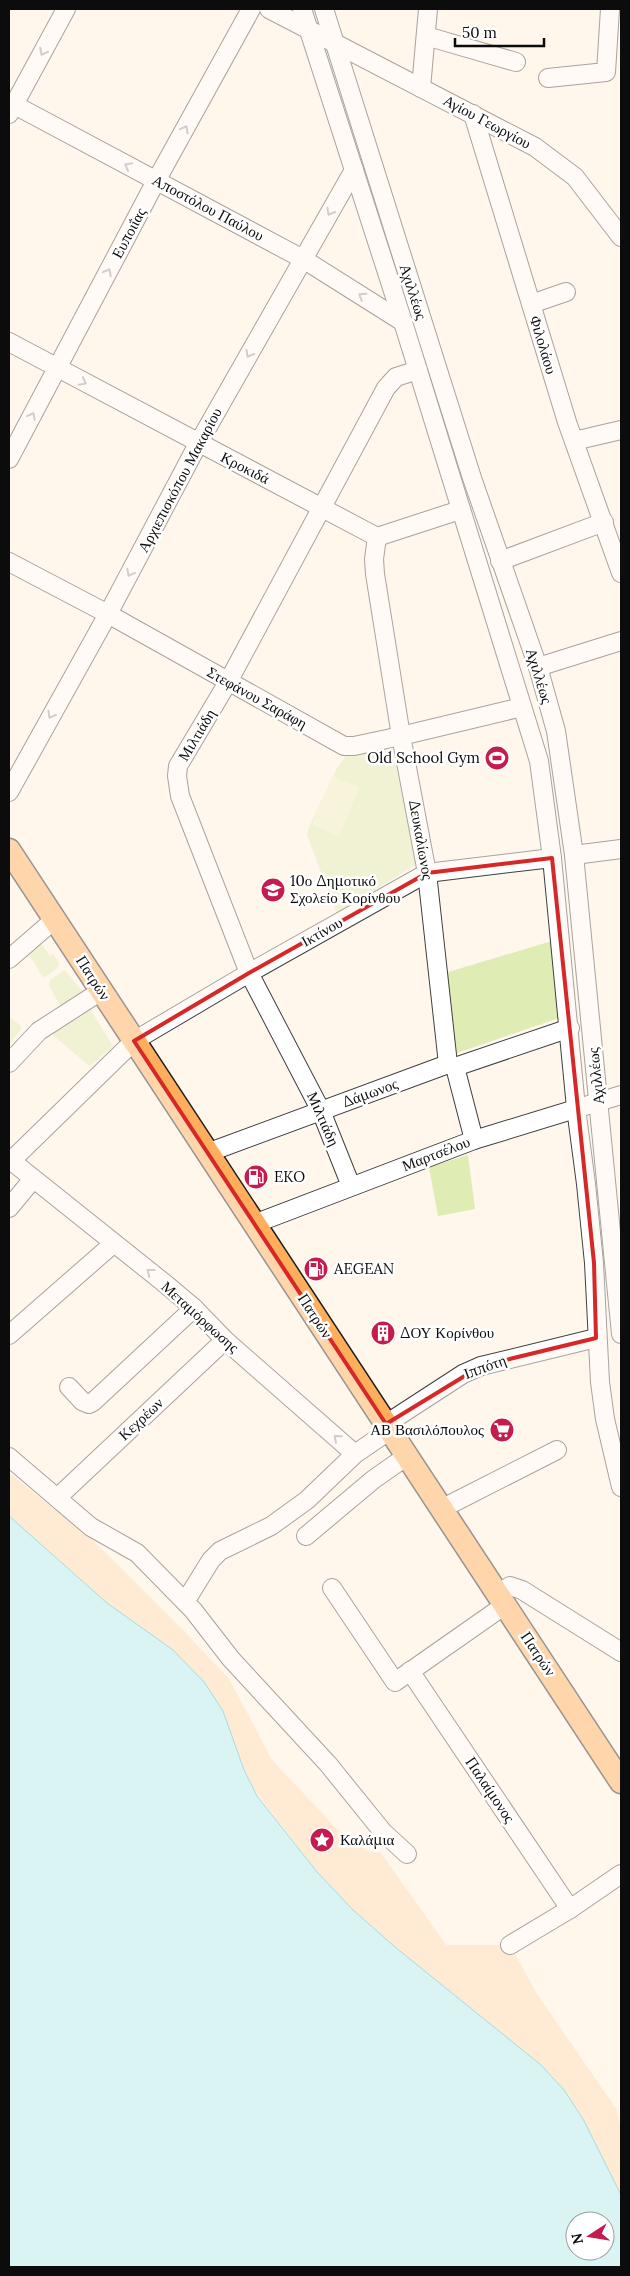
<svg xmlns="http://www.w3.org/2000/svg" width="630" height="2276" viewBox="0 0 630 2276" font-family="Lora,serif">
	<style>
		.green { fill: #dfecb3 }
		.sand { fill: #fedbb4 }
		.pitch { fill: #eef2c5 }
		.water { fill: #adf1fa; stroke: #2fbed6; fill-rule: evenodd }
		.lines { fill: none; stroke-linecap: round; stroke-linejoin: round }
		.minor-casing { stroke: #3f3f3f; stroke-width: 20 }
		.major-casing { stroke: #1d1d1d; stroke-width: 25 }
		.minor { stroke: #fff; stroke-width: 18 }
		.major { stroke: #ffae5c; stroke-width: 22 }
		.oneway { stroke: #9e9e9e }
		.marked { fill: none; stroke: #d62828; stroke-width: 4; stroke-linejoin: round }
		.labels { text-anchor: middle; stroke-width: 5; stroke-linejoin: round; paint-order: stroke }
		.street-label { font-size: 15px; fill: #0c0c0c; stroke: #fff }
		.poi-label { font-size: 15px; fill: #0c0c0c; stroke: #fff; text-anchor: start }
	</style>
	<rect width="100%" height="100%" fill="#fff6ec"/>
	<!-- green -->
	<g class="green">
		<polygon points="385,748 394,758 416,864 337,914 307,835 309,827 336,770 347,754"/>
		<polygon points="552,941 559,1018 457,1053 445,973"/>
		<polygon points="40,942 50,956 53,954 59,963 58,968 45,977 42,976 28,952"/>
		<polygon points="65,970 84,994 64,1006 60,1005 49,986 50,980"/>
		<polygon points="90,1009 113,1046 91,1065 88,1065 54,1036 54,1033"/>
		<polygon points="9,1017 21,1026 21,1029 9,1045"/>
		<polygon points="468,1155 475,1209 438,1216 429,1167"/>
	</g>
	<!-- sand -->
	<polygon class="sand" points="9,1473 55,1510 59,1507 180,1627 229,1679 272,1760 337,1829 366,1851 381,1853 446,1945 510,1945 537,1994 617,2110 621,2131 621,2195 577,2108 553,2077 395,1947 353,1910 317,1872 249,1783 223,1711 204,1682 173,1650 107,1603 9,1516"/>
	<!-- pitch -->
	<polygon class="pitch" points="332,776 359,787 339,837 312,824"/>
	<!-- water -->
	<path class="water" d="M9 1516 107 1603 173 1650 204 1682 223 1711 244 1770 257 1796 317 1872 353 1910 395 1947 541 2065 564 2090 583 2119 621 2195V2267H9ZM575 2221H605V2251H575Z"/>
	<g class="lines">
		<defs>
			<g id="minor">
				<polyline points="269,9 535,147 575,177 621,237"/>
				<polyline points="302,9 403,322 539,761 552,858 576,1108 586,1184 594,1263 600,1382 605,1419 621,1487"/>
				<polyline points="324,9 472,478 538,667 556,731 574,855 621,1334"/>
				<polyline points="426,36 516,62"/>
				<polyline points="548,78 606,72 610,9"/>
				<polyline points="421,88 428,9"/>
				<polyline points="9,102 303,259 403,322"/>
				<polyline points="9,114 66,9"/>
				<polyline points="473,114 567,422 621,573"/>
				<polyline points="531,304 566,292"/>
				<polyline points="9,342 377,537 460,510"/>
				<polyline points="574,441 621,430"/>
				<polyline points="9,459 156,181 251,9"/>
				<polyline points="377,537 374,559 375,574 401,736 427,873 448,1064 455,1067 474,1140"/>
				<polyline points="500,561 604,522"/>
				<polyline points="9,562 108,614 344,746 354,746 401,736 522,707"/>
				<polyline points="538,667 621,641"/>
				<polyline points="9,792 108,614 198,444 354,170"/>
				<polyline points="574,855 621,849"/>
				<polyline points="9,959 54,920"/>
				<polyline points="9,1063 39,1031 101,991"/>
				<polyline points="455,1067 570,1028"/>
				<polyline points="207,1153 448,1064"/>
				<polyline points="9,1159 163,1282 194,1308 225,1340 355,1454 390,1430"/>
				<polyline points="11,1161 134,1041 249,973 427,873 552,858"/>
				<polyline points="351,1186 321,1111 249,973 180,796 177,776 178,766 228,682 386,388 396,377 418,370"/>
				<polyline points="9,1208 33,1179"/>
				<polyline points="254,1224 474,1140 621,1095"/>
				<polyline points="9,1335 113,1244"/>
				<polyline points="69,1387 82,1401 89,1404 93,1402 194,1308"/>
				<polyline points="386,1424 463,1374 481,1366 596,1338"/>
				<polyline points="9,1457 91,1527 137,1553 193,1610 231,1659 328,1764 383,1832 407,1854"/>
				<polyline points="57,1498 225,1340"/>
				<polyline points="441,1509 557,1450"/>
				<polyline points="306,1536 374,1479 407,1456"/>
				<polyline points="332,1588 395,1682 505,1605"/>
				<polyline points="497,1594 510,1586 522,1590 621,1652"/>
				<polyline points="185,1602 211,1560 220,1551 271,1526 307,1500 355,1454"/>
				<polyline points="410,1671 570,1909"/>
				<polyline points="510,1945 570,1909 621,1874"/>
			</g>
			<polyline id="major" points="9,850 621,1782"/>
		</defs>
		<!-- minor casing -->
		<use href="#minor" class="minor-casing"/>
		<!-- major casing -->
		<use href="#major" class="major-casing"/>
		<!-- minor -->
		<use href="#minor" class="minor"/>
		<!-- major -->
		<use href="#major" class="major"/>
	</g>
	<!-- one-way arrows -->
	<defs><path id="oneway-chevron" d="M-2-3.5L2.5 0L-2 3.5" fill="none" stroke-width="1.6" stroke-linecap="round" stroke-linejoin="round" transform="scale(1.25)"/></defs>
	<g class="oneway">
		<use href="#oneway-chevron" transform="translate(43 52) rotate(118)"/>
		<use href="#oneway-chevron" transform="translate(185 129) rotate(-61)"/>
		<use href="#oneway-chevron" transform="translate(128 166) rotate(-152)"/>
		<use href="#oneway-chevron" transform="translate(330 212) rotate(120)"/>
		<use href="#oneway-chevron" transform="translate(108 272) rotate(-62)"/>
		<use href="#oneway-chevron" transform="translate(362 296) rotate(-147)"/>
		<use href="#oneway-chevron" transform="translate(249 354) rotate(120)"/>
		<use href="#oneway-chevron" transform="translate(83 382) rotate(28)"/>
		<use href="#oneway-chevron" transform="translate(32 416) rotate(-62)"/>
		<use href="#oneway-chevron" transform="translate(130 573) rotate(118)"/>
		<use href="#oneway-chevron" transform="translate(51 715) rotate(119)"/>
		<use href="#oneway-chevron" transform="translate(150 1272) rotate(-143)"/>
		<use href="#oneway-chevron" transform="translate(337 1438) rotate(-139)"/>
	</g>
	<!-- marked area -->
	<path d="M0 0H630V2276H0ZM552 858 594 1263 596 1338 481 1366 386 1424 134 1041 249 973 427 873Z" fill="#fff6ec" fill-opacity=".55" fill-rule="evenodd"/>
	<path class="marked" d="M552 858 594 1263 596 1338 481 1366 386 1424 134 1041 249 973 427 873Z"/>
	<!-- icons -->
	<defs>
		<symbol id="stadium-disc" viewBox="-11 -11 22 22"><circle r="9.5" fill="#c51c4f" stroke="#fff"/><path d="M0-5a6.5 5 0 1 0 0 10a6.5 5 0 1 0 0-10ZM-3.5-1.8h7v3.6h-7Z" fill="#fff"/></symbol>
		<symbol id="school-disc" viewBox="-11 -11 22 22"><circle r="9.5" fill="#c51c4f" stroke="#fff"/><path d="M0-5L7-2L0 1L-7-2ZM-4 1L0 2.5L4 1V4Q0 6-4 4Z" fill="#fff"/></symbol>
		<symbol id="fuel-disc" viewBox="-11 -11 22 22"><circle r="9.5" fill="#c51c4f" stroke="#fff"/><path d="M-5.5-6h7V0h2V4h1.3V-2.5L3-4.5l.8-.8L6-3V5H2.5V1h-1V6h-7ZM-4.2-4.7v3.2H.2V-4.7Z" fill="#fff"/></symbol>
		<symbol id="building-disc" viewBox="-11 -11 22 22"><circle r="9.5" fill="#c51c4f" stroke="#fff"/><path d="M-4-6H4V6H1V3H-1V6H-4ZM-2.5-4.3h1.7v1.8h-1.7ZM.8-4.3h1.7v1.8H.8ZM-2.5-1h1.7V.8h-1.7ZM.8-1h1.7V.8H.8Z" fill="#fff"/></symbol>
		<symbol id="supermarket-disc" viewBox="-11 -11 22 22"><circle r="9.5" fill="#c51c4f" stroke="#fff"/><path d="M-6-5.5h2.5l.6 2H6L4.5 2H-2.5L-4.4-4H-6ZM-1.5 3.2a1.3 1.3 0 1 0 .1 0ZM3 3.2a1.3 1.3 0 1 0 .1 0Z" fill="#fff"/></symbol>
		<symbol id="sight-disc" viewBox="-11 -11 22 22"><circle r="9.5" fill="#c51c4f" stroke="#fff"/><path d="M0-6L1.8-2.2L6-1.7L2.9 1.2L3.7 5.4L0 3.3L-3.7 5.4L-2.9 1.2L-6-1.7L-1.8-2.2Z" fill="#fff"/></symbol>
	</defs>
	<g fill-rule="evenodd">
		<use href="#stadium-disc" x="483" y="744" width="28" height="28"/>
		<use href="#school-disc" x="259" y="876" width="28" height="28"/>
		<use href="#fuel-disc" x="242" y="1163" width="28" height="28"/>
		<use href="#fuel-disc" x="302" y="1255" width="28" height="28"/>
		<use href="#building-disc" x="369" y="1319" width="28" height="28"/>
		<use href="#supermarket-disc" x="488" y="1416" width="28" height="28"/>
		<use href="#sight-disc" x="308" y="1826" width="28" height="28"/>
	</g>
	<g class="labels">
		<!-- street labels -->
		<g class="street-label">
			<text transform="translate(487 122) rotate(28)" y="5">Αγίου Γεωργίου</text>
			<text transform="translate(208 208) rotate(28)" y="5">Αποστόλου Παύλου</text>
			<text transform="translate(129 233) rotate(-62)" y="5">Ευποιΐας</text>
			<text transform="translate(413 292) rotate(72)" y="5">Αχιλλέως</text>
			<text transform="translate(543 345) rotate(73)" y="5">Φιλολάου</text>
			<text transform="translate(245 468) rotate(27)" y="5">Κροκιδά</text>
			<text transform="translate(180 480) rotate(-62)" y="5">Αρχιεπισκόπου Μακαρίου</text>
			<text transform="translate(539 676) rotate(73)" y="5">Αχιλλέως</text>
			<text transform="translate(257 698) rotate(29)" y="5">Στεφάνου Σαράφη</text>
			<text transform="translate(197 735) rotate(-59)" y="5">Μιλτιάδη</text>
			<text transform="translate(421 840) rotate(80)" y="5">Δευκαλίωνος</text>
			<text transform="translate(322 932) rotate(-29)" y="5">Ικτίνου</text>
			<text transform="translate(93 978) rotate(57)" y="5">Πατρών</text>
			<text transform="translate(596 1076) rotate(-96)" y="5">Αχιλλέως</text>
			<text transform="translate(370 1093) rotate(-20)" y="5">Δάμωνος</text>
			<text transform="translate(323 1119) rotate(66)" y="5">Μιλτιάδη</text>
			<text transform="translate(436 1154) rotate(-21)" y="5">Μαρτσέλου</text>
			<text transform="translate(315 1316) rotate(57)" y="5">Πατρών</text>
			<text transform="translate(200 1317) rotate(42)" y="5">Μεταμόρφωσης</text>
			<text transform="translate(485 1367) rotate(-20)" y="5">Ιππότη</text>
			<text transform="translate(141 1419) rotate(-43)" y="5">Κεχρέων</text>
			<text transform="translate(538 1654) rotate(56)" y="5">Πατρών</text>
			<text transform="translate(490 1790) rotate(56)" y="5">Παλαίμονος</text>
		</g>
		<!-- poi labels -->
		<g class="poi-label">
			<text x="480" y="763" text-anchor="end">Old School Gym</text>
			<text x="290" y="886">10ο Δημοτικό<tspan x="290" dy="17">Σχολείο Κορίνθου</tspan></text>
			<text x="274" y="1182">EKO</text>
			<text x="334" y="1274">AEGEAN</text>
			<text x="400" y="1338">ΔΟΥ Κορίνθου</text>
			<text x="484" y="1435" text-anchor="end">ΑΒ Βασιλόπουλος</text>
			<text x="340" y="1845">Καλάμια</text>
		</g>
	</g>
	<!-- border -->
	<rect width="630" height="2276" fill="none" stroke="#0c0c0c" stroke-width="20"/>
	<!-- north arrow -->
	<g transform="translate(590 2236) rotate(258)"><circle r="24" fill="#ffffff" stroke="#9e9e9e"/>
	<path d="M0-4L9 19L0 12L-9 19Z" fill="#c51c4f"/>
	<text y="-8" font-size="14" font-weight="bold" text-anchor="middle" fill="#0c0c0c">N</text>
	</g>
	<!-- scale -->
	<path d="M455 38v8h89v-8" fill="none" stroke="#0c0c0c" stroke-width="2.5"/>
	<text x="462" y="38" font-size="15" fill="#0c0c0c" stroke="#ffffff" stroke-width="4" paint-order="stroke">50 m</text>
</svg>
